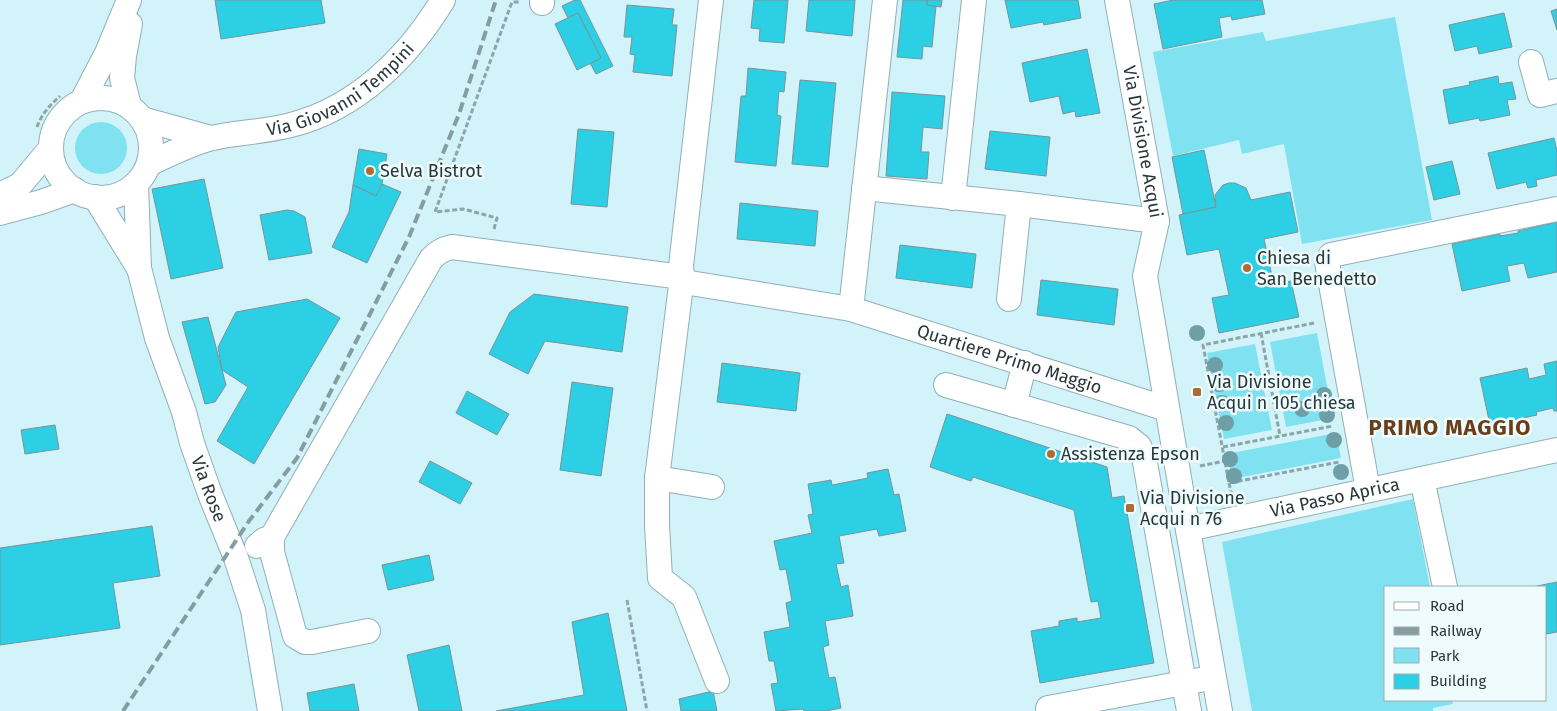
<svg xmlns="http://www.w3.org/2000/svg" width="1557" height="711" viewBox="0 0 1557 711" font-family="'Fira Sans',sans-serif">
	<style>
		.green { fill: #80e1f0 }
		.building { fill: #2ccfe3; stroke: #76959a }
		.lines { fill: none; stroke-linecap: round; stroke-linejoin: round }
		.street-casing { stroke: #90b0b5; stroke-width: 26 }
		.path { stroke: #8da5aa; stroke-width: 3; stroke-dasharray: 5 2.5; stroke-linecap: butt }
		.street { stroke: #fff; stroke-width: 24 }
		.rail { stroke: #859da1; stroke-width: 4; stroke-dasharray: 10 5; stroke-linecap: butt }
		.tree { fill: #6e9ea6 }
		.poi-dot { fill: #ad6c36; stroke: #effcfe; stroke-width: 2 }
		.labels { text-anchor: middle; stroke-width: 5; stroke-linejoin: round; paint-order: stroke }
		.street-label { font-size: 18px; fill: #2a3739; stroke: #effcfe }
		.poi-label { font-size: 18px; fill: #2a3739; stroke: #effcfe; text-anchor: start }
		.district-label { font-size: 22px; font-weight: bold; letter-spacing: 1px; fill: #683d17; stroke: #effcfe }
	</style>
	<rect width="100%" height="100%" fill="#d2f3f9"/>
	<!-- green -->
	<g class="green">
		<polygon points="1395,17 1432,220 1302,244 1284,144 1242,154 1239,140 1173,156 1153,52 1263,32 1266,41"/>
		<circle cx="101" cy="148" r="26"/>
		<polygon points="1317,333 1333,418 1286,427 1270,342"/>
		<polygon points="1255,344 1272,430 1224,439 1207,353"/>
		<polygon points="1336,433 1341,458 1232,479 1227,454"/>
		<polygon points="1413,499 1430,587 1386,587 1386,700 1452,700 1453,704 1433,708 1433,711 1252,711 1222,542"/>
	</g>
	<!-- building -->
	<g class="building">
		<polygon points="215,0 321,0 325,23 221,39"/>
		<polygon points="575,0 580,0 613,66 596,74 590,63 601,58 578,13 568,18 562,6"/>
		<polygon points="754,0 788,0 784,43 759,41 760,29 751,28"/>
		<polygon points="809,0 855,0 852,36 806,31"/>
		<polygon points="903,0 927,0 927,5 936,6 932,47 923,46 922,59 897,57"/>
		<polygon points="927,0 942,0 941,7 927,5"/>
		<polygon points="1005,0 1078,0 1081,18 1044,25 1043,22 1011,28"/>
		<polygon points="1173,0 1262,0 1265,14 1232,20 1231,16 1219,18 1222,37 1163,49 1154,4"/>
		<polygon points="627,5 674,9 672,25 677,25 672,76 633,72 635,55 630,54 632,37 624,37"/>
		<polygon points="1557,9 1557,30 1551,11"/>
		<polygon points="578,13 601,58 577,70 555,24"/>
		<polygon points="1504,13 1512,47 1479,54 1477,46 1455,51 1449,25"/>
		<polygon points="1087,49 1100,113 1076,117 1075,111 1063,114 1059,96 1030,102 1022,63"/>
		<polygon points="748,68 786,72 784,92 779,91 777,115 781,116 776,166 735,162 741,96 746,96"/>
		<polygon points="1498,76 1499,84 1512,82 1516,99 1507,100 1510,115 1480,121 1479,118 1449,124 1443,90 1470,85 1469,82"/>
		<polygon points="800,80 836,83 828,167 792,164"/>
		<polygon points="892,92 945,96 942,129 923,127 921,152 929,152 927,179 886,176"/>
		<polygon points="578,129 614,132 607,207 571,204"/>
		<polygon points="990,131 1050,137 1046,176 985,169"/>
		<polygon points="1554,138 1557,151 1557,175 1536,180 1537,186 1528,188 1526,182 1497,189 1488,153"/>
		<polygon points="359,149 387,154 382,184 376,196 353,185"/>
		<polygon points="1204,150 1216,207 1183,214 1172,157"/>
		<polygon points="1452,161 1460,194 1434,200 1426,167"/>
		<polygon points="204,179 223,268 171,279 152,189"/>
		<polygon points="1229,183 1235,183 1246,188 1251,200 1290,192 1298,232 1264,239 1274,285 1291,281 1299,317 1219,333 1212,298 1229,295 1219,249 1187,255 1179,215 1216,207 1215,195 1223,185"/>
		<polygon points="382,184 401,192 367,263 332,247 349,212 353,185 376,196"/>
		<polygon points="740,203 818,211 815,246 737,239"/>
		<polygon points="287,210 294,211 305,217 312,253 269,260 260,215"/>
		<polygon points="1557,222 1557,272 1528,278 1524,263 1507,266 1510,281 1462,291 1452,244 1500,234 1500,236 1518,233 1518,231"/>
		<polygon points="900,245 976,254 972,288 896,278"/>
		<polygon points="1041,280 1118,289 1114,325 1037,315"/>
		<polygon points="534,294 628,307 622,352 545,341 528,374 489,354 510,312"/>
		<polygon points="307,299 340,318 254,464 217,441 248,387 222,370 218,347 236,312"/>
		<polygon points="208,317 226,385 215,402 205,404 182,322"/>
		<polygon points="1557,361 1557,411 1554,411 1553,408 1536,412 1537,415 1490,425 1480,378 1527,368 1529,379 1546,375 1544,364"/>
		<polygon points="722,363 800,373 796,411 717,402"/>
		<polygon points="572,382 613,388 601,476 560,470"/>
		<polygon points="467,391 509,414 497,435 456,413"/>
		<polygon points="947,414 1107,467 1112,498 1124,496 1154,663 1040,683 1031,631 1059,626 1059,621 1077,618 1077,622 1101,618 1098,601 1091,602 1074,510 973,477 971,481 930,467"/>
		<polygon points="55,425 59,449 25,454 21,430"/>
		<polygon points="430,461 472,483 460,504 419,482"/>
		<polygon points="888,469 894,495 899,494 906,531 879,536 877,529 839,536 844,563 836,564 841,587 848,585 853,616 825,621 829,645 823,647 829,678 835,677 841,708 826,711 804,711 803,709 776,711 771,684 778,683 774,661 769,661 764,632 790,627 786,603 792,601 786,569 780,570 774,541 812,533 808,515 813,514 808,484 831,480 832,485 868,478 867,473"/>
		<polygon points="152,526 160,576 113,583 120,628 0,645 0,548"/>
		<polygon points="429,555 434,580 388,590 382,565"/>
		<polygon points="1557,582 1557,632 1546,634 1546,587 1532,587"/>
		<polygon points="608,613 627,711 496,711 584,695 572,622"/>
		<polygon points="449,645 462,711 419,711 407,655"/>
		<polygon points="354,684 359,711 310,711 307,693"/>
		<polygon points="713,691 717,711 681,711 679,699"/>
	</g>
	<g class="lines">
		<defs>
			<g id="street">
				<path id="s1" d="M711 0 681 266 682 277 690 283 851 309 1167 409"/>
				<path id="s2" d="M1117 0 1157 221 1145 276 1186 519 1220 711"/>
				<polyline points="542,3 542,0"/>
				<polyline points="1531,62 1540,95 1557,91"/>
				<circle cx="101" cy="148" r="50"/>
				<polyline points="82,101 107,53 129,0"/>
				<polyline points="129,106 122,78 124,56 130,24"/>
				<polyline points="142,119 211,138"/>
				<path id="s3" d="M149 164C168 155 191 143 212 138 238 132 265 132 291 125 358 108 409 56 443 0"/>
				<path id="s4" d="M136 184 139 268 157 338 184 412 192 443 210 494 236 558 253 610 270 711"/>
				<polyline points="864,188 1019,204 1157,221"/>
				<polyline points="0,195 20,185 51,148"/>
				<polyline points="95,197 138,267"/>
				<polyline points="953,198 974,0"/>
				<polyline points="0,213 41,202 75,190"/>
				<polyline points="1009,299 1019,204"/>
				<polyline points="851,309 885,0"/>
				<polyline points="946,385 1129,438 1139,446 1144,457 1189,711"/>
				<polyline points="1014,405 1025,363"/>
				<polyline points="657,478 712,487"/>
				<polyline points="1422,479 1445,587"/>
				<polyline points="1368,490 1327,262 1331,255 1557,209"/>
				<path id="s5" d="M1188 529 1557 450"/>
				<polyline points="272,537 272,552 295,636 305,642 312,642 368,631"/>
				<path d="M257 546 264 540 272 537 431 259C437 253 442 249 452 247L682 277 657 478V525L660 578 684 597 717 681"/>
				<polyline points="1048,708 1200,680"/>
			</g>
		</defs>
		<!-- street casing -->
		<use href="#street" class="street-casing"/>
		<!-- path -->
		<g class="path">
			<path d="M37 127C41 115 50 105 60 96"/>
			<polyline points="494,229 497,218 463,209 435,212 512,2 519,2"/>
			<polyline points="1314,323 1203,345 1229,483 1339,462"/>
			<polyline points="1261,333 1280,436"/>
			<polyline points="1223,447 1333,426"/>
			<polyline points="1200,466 1225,461"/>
			<polyline points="1229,483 1232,497"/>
			<polyline points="627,600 647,711"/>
		</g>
		<!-- street -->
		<use href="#street" class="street"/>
		<!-- rail -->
		<polyline class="rail" points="123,711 249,521 297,458 409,237 459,114 496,0"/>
	</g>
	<!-- trees -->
	<g class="tree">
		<circle cx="1197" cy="333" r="8"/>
		<circle cx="1215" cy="365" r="8"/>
		<circle cx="1219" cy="384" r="8"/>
		<circle cx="1324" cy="395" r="8"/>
		<circle cx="1222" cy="403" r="8"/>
		<circle cx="1302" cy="409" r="8"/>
		<circle cx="1327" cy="415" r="8"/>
		<circle cx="1226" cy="423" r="8"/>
		<circle cx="1334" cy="440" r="8"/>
		<circle cx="1230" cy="459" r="8"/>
		<circle cx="1341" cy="472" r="8"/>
		<circle cx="1234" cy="476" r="8"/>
	</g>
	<!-- markers -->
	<g class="poi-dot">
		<circle cx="370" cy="171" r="5"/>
		<circle cx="1247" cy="268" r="5"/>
		<rect x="1192" y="387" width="10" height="10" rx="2.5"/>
		<circle cx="1051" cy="454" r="5"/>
		<rect x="1125" y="503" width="10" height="10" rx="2.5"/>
	</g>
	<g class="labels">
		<!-- street labels -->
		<g class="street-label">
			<text dy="6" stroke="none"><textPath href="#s3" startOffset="209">Via Giovanni Tempini</textPath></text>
			<text dy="6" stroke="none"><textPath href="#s2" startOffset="144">Via Divisione Acqui</textPath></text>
			<text dy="6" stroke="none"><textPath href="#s1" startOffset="618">Quartiere Primo Maggio</textPath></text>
			<text dy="6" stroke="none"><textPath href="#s4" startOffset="316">Via Rose</textPath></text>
			<text dy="6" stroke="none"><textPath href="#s5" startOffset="150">Via Passo Aprica</textPath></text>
		</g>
		<!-- poi labels -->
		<g class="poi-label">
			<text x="380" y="177">Selva Bistrot</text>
			<text x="1257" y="264">Chiesa di<tspan x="1257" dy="21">San Benedetto</tspan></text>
			<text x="1207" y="388">Via Divisione<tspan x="1207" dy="21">Acqui n 105 chiesa</tspan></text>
			<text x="1061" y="460">Assistenza Epson</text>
			<text x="1140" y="504">Via Divisione<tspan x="1140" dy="21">Acqui n 76</tspan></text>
		</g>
		<!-- district labels -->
		<g class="district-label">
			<text x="1450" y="435">PRIMO MAGGIO</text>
		</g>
	</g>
	<!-- legend -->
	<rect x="1384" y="586" width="162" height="115" fill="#effcfe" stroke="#a0adaf"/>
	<rect x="1394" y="602" width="25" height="8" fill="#ffffff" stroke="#a0adaf"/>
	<text x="1430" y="611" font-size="15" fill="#2a3739">Road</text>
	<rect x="1394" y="627" width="25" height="8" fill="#859da1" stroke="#a0adaf"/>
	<text x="1430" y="636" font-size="15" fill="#2a3739">Railway</text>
	<rect x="1394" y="648" width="25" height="15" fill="#80e1f0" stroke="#a0adaf"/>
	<text x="1430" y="661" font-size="15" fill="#2a3739">Park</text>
	<rect x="1394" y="674" width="25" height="15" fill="#2ccfe3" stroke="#a0adaf"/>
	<text x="1430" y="686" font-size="15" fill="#2a3739">Building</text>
</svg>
